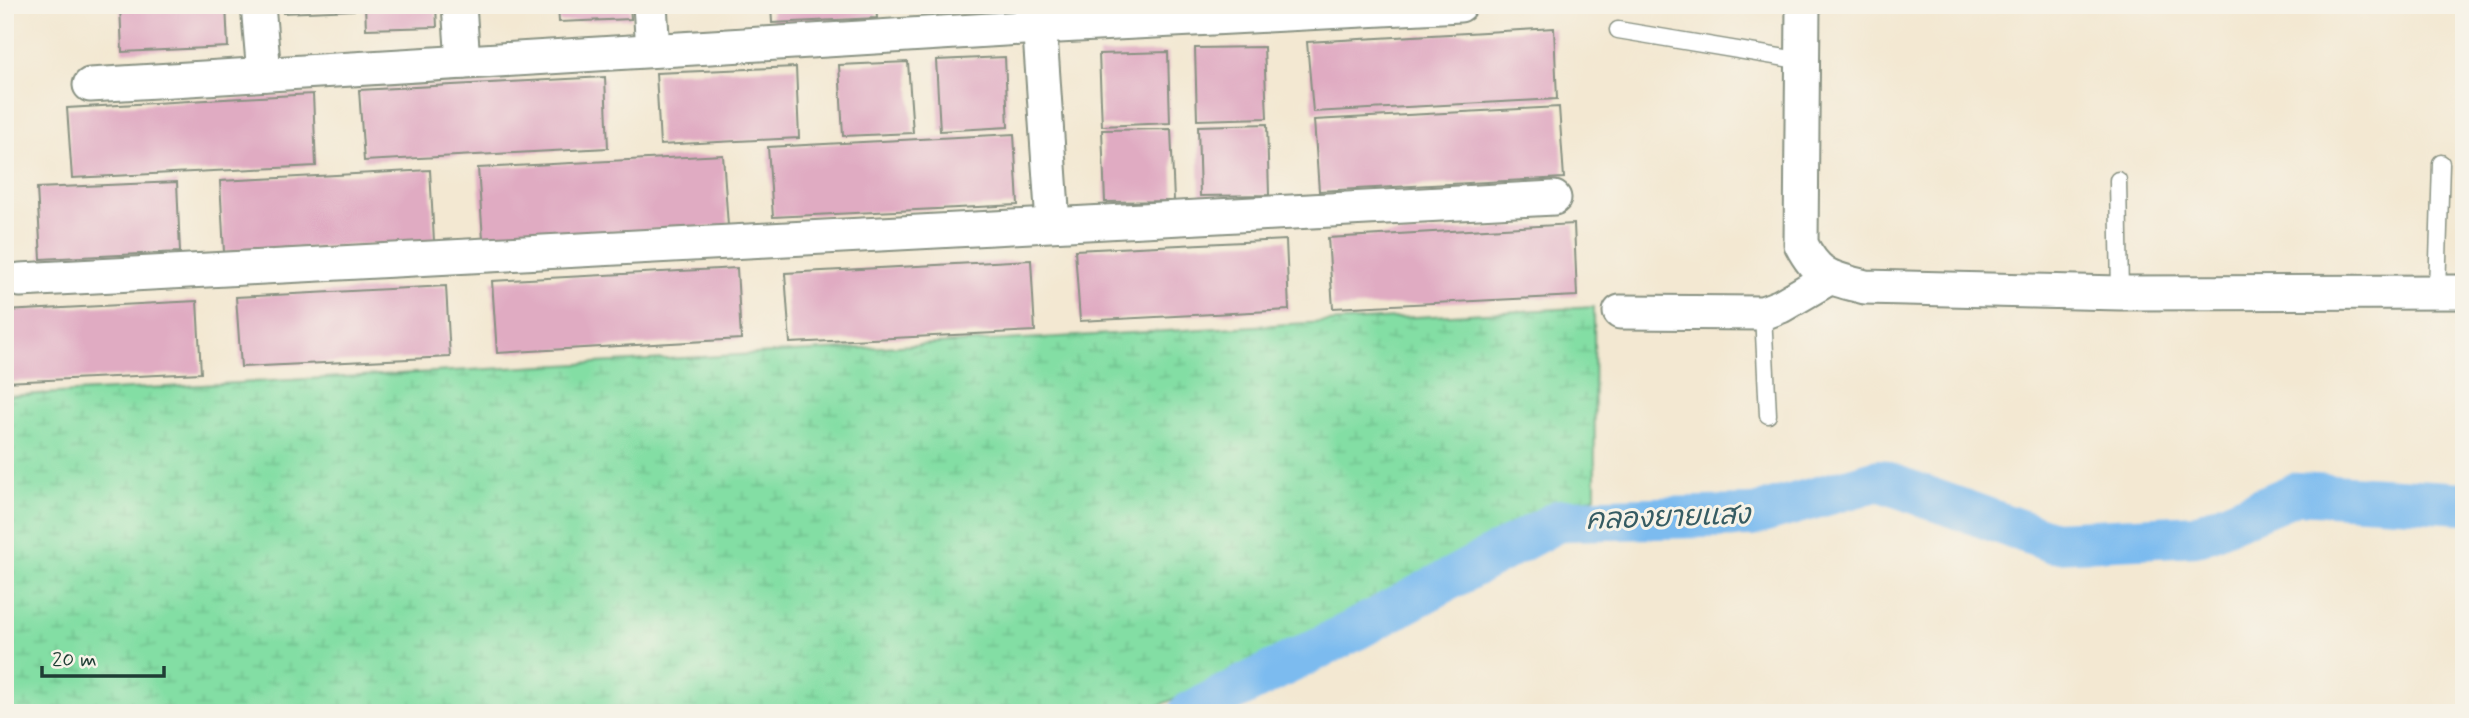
<svg xmlns="http://www.w3.org/2000/svg" width="2469" height="718" viewBox="0 0 2469 718" font-family="Mynerve,'Playpen Sans Thai',sans-serif">
	<style>
		.wetland { fill: url(#wetland-marsh); stroke: #518e6c; stroke-width: 2 }
		.lines { fill: none; stroke-linecap: round; stroke-linejoin: round }
		.canal { stroke: #7bbbef; stroke-width: 42 }
		.building { fill: #e0abc2 }
		.service-casing { stroke: #899283; stroke-width: 19 }
		.minor-casing { stroke: #899283; stroke-width: 37 }
		.service { stroke: #fff; stroke-width: 16 }
		.minor { stroke: #fff; stroke-width: 33 }
		.labels { text-anchor: middle; stroke-width: 6; stroke-linejoin: round; paint-order: stroke }
		.water-label { font-size: 28px; font-style: italic; fill: #365c63; stroke: #f7f3e8 }
	</style>
	<defs>
		<pattern id="wetland-marsh" width="20" height="14" patternUnits="userSpaceOnUse" patternTransform="scale(1.75)"><rect width="20" height="14" fill="#83dea4"/><path d="M1 5h8M5 5V1M11 12h8M15 12V8" fill="none" stroke="#71bf8e"/></pattern>
	</defs>
	<rect width="100%" height="100%" fill="#f7f3e8"/>
	<filter id="ink" filterUnits="userSpaceOnUse"><feTurbulence type="fractalNoise" baseFrequency=".0143" numOctaves="2"/><feDisplacementMap in="SourceGraphic" scale="14" xChannelSelector="R" yChannelSelector="G"/><feConvolveMatrix kernelMatrix="1 2 1 2 8 2 1 2 1" color-interpolation-filters="sRGB"/></filter>
	<filter id="wash" filterUnits="userSpaceOnUse"><feTurbulence type="fractalNoise" baseFrequency=".00686" numOctaves="4" result="noise"/><feDisplacementMap in="SourceGraphic" scale="28" xChannelSelector="R" yChannelSelector="G"/><feGaussianBlur stdDeviation="1.57" result="paint"/><feColorMatrix in="noise" values="0 0 0 0 0 0 0 0 0 0 0 0 0 0 0 0 0 1.4 0 .05"/><feComposite in="paint" operator="in"/></filter>
	<g filter="url(#wash)">
		<rect width="100%" height="100%" fill="#f3e8d2"/>
		<!-- wetland -->
		<polygon class="wetland" points="1594,307 1595,496 1144,713 5,713 5,396"/>
		<g class="lines">
			<!-- canal -->
			<polyline class="canal" points="1189,713 1353,631 1560,520 1751,516 1879,480 2053,542 2198,535 2297,493 2464,503"/>
		</g>
		<g id="blocks">
			<!-- building -->
			<g class="building">
				<polygon points="120,5 226,5 228,47 122,52"/>
				<polygon points="282,5 354,5 354,10 283,13"/>
				<polygon points="365,5 436,5 437,27 366,29"/>
				<polygon points="558,5 630,5 631,19 559,22"/>
				<polygon points="771,5 876,5 877,18 772,23"/>
				<polygon points="904,5 973,5 974,8 904,11"/>
				<polygon points="1554,28 1557,99 1313,112 1307,42"/>
				<polygon points="1264,47 1267,118 1197,120 1195,48"/>
				<polygon points="1168,52 1170,123 1102,126 1099,54"/>
				<polygon points="1005,57 1008,127 940,131 936,60"/>
				<polygon points="908,62 913,133 843,136 839,65"/>
				<polygon points="796,67 799,138 660,145 656,73"/>
				<polygon points="605,77 608,148 364,161 359,90"/>
				<polygon points="313,94 316,166 72,178 67,108"/>
				<polygon points="1559,107 1564,178 1319,191 1314,120"/>
				<polygon points="1267,124 1269,195 1200,196 1198,126"/>
				<polygon points="1171,129 1174,201 1105,202 1102,130"/>
				<polygon points="1014,134 1018,205 773,217 768,147"/>
				<polygon points="723,155 728,226 483,239 478,168"/>
				<polygon points="430,170 434,241 224,252 220,181"/>
				<polygon points="177,182 180,252 41,259 37,188"/>
				<polygon points="1574,224 1577,296 1333,308 1328,238"/>
				<polygon points="1286,240 1289,310 1080,321 1075,250"/>
				<polygon points="1031,260 1035,331 790,343 785,273"/>
				<polygon points="737,268 741,339 497,353 492,281"/>
				<polygon points="446,286 450,357 241,367 236,297"/>
				<polygon points="197,301 201,373 5,382 5,311"/>
			</g>
		</g>
	</g>
	<g filter="url(#ink)">
		<use href="#blocks" fill-opacity="0" stroke="#899283" stroke-width="2"/>
		<g class="lines">
			<defs>
				<g id="service">
					<polyline points="1618,30 1803,61"/>
					<polyline points="2118,180 2120,293"/>
					<polyline points="2437,292 2441,163"/>
					<polyline points="1763,313 1768,415"/>
				</g>
				<g id="minor">
					<polyline points="258,5 264,74"/>
					<polyline points="459,5 463,62"/>
					<polyline points="650,5 653,50"/>
					<polyline points="1038,5 1053,224"/>
					<path d="M1803 5 1801 244C1818 277 1830 278 1865 287L2120 293 2464 292"/>
					<polyline points="90,85 1039,27 1460,5"/>
					<polyline points="20,280 1554,198"/>
					<polyline points="1620,312 1763,313 1781,306 1829,278"/>
				</g>
			</defs>
			<!-- service casing -->
			<use href="#service" class="service-casing"/>
			<!-- minor casing -->
			<use href="#minor" class="minor-casing"/>
			<!-- service -->
			<use href="#service" class="service"/>
			<!-- minor -->
			<use href="#minor" class="minor"/>
		</g>
	</g>
	<g class="labels">
		<!-- water labels -->
		<g class="water-label">
			<text transform="translate(1668 516) rotate(-2)" y="10">คลองยายแสง</text>
		</g>
	</g>
	<!-- margin -->
	<rect width="2469" height="718" fill="none" stroke="#f7f3e8" stroke-width="28"/>
	<!-- scale -->
	<path d="M42 666v10h122v-10" fill="none" stroke="#1f3d34" stroke-width="3.5"/>
	<text x="52" y="666" font-size="21" fill="#1f3d34" stroke="#f7f3e8" stroke-width="5" paint-order="stroke">20 m</text>
</svg>
